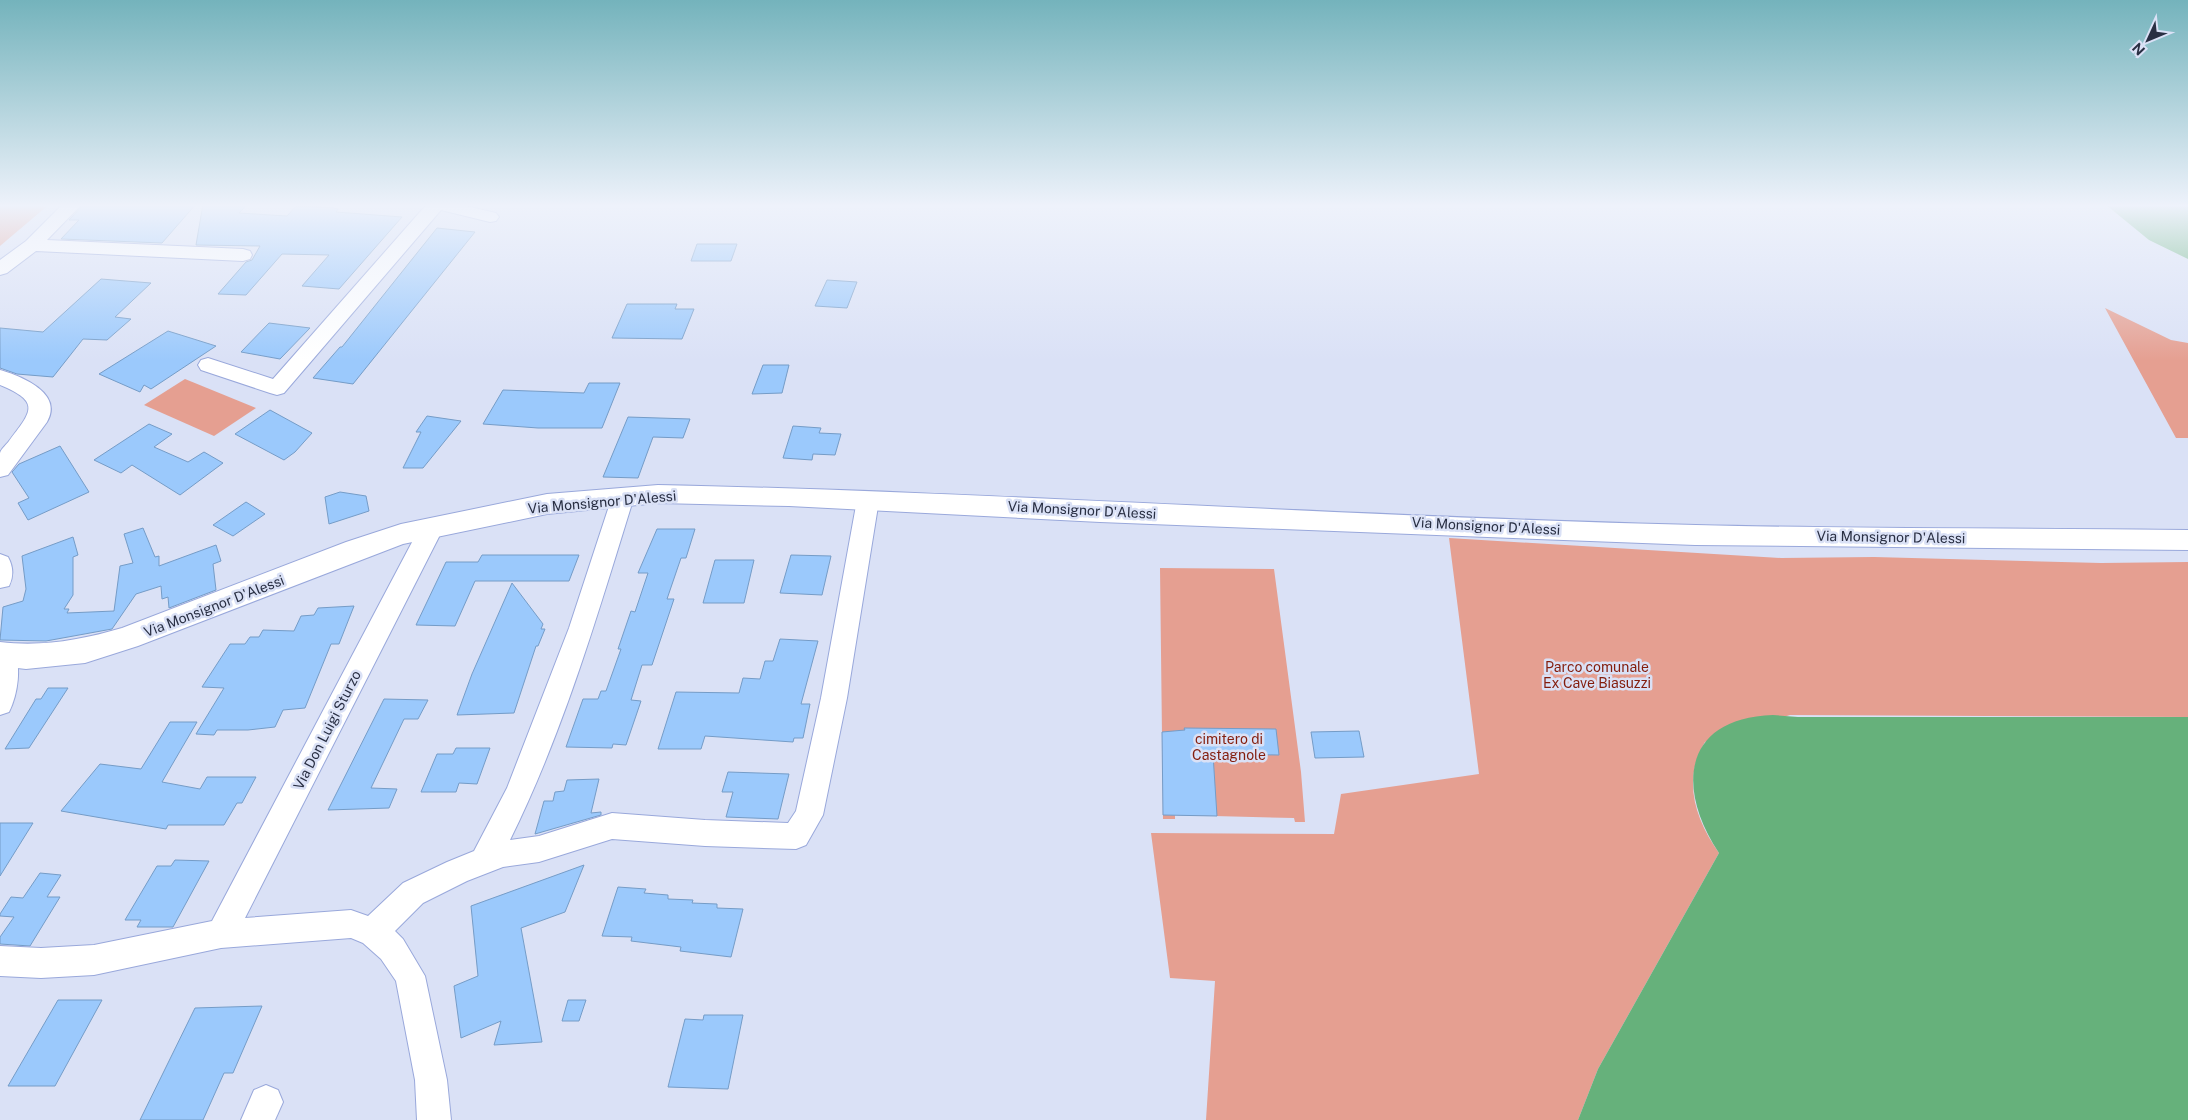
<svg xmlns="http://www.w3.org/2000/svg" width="2188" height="1120" viewBox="0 0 2188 1120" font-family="'Public Sans',sans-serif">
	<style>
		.green { fill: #e59f91 }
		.water { fill: #66b17b }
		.building { fill: #9bc9fc; stroke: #759cc7 }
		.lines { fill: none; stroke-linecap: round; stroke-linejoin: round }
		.minor-casing { stroke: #99a8db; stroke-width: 2 }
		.major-casing { stroke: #99a8db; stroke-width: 2 }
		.minor { fill: #fff; fill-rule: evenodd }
		.major { fill: #fff; fill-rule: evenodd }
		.labels { text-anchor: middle; stroke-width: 5; stroke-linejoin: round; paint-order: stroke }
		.street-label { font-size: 14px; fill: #292f43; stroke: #dae1f6 }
		.park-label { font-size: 14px; fill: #831d0d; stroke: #dae1f6 }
	</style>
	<rect width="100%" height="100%" fill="#dae1f6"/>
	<!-- green -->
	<g class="green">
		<polygon points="0,204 46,207 0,246"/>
		<polygon points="2105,308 2171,340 2188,343 2188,438 2176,438"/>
		<polygon points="185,379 256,408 214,436 144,405"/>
		<path d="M1449 538 1781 558 1874 557 2101 563 2188 562V717L1790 715 1705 742C1682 780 1695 819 1719 853L1598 1069 1578 1120H1206L1215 981 1170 978 1151 833 1334 834 1341 794 1479 774Z"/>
		<polygon points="1160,568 1274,569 1301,772 1305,822 1295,822 1294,818 1175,815 1175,819 1163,819"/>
	</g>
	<!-- water -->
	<g class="water">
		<polygon points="2105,204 2188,204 2188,259 2149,240"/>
		<path d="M1773 715 1798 717H2188V1120H1578L1598 1069 1719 853C1676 789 1682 718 1773 715Z"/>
	</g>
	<!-- building -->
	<g class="building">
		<polygon points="84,204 157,205 196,204 162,243 61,239 79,220 69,220"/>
		<polygon points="203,204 247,205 239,213 287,216 296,206 334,208 338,209 336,212 402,217 339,289 302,286 329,255 282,254 246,295 218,294 246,262 252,260 260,246 196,245"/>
		<polygon points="437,228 475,232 353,384 313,378 340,347 342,347"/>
		<polygon points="697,244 737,244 731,261 691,261"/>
		<polygon points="101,279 151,283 115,317 131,319 107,340 83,339 53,377 17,374 0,368 0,328 43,332"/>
		<polygon points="827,280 857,282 847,308 815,306"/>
		<polygon points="627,304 677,304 675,309 694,309 682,339 612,338"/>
		<polygon points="269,323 310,328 280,359 241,352"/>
		<polygon points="168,331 216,346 151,389 144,385 140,392 99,374"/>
		<polygon points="763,365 789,365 782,393 752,394"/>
		<polygon points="589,383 620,383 602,428 538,428 483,424 503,390 584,393"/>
		<polygon points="270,410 312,433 295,452 284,460 235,434"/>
		<polygon points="427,416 461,421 423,468 403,468 421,432 416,432"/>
		<polygon points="628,417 690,419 683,438 653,437 638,478 603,477"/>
		<polygon points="149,424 172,434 154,447 188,462 204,452 223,463 180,495 132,465 121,473 94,460"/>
		<polygon points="793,426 821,428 819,433 841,434 835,455 813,454 812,460 783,458"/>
		<polygon points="60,446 89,492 28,520 18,503 29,498 12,472 19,464"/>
		<polygon points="340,492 366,496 369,511 329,524 325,497"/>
		<polygon points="246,502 265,514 233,536 213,525"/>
		<polygon points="143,528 155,557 159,556 159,566 216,545 221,561 213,564 216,590 169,608 168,597 162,599 161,586 136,594 112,629 46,641 0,640 3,607 23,601 26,589 22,556 73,537 78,555 73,557 73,595 64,609 69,609 67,613 114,611 120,566 133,563 124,534"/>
		<polygon points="657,529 695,529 686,558 681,558 667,599 674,599 652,665 642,665 631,700 641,701 626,745 613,744 612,748 566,747 583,699 598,699 601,691 606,691 621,649 618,649 631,611 635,612 648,573 638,573"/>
		<polygon points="482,555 579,555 569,581 475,581 455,626 416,625 446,562 478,562"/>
		<polygon points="791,555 831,556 822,595 780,593"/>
		<polygon points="715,560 754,560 744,603 703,603"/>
		<polygon points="512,583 543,624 541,629 545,629 538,646 536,646 514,713 457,715 472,674"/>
		<polygon points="354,606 339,644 331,644 305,708 283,710 275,727 248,730 217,730 214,735 196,734 224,688 202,687 230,644 245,644 250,637 259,637 263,630 294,631 301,616 314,615 318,608"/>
		<polygon points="780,639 818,641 801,704 810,704 803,738 794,738 793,742 705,736 701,749 658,749 676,692 739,693 743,678 760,679 765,661 773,661"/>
		<polygon points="48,688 68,688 29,748 5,749 36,699 41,699"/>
		<polygon points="384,699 428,700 418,719 404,719 371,788 397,789 389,808 328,810"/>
		<polygon points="170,722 197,722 162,782 200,789 207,777 256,777 242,803 237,803 224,825 168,825 166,829 61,811 100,764 141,769"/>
		<polygon points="1184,728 1276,729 1279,755 1213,754 1217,816 1163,815 1162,732 1185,730"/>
		<polygon points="1359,731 1364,757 1315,758 1311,732"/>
		<polygon points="456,748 490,748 477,784 459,783 456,792 421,792 437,754 453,754"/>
		<polygon points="728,772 789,774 778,819 726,817 733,792 722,792"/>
		<polygon points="599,779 591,813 601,812 601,815 535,834 544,801 553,801 555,792 564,791 567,780"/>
		<polygon points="0,823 33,823 0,876"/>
		<polygon points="175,860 209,861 173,927 137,927 141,920 125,920 157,866 171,866"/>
		<polygon points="584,865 565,912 521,928 542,1042 494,1045 501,1021 461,1038 454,986 478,976 471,906"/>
		<polygon points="40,873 61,875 47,897 60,897 30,946 0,944 0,937 14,917 0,916 0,914 11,897 23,898"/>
		<polygon points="618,887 646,889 644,893 668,895 668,899 693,900 692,903 717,904 717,908 743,909 731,957 680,951 681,947 631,941 632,937 602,936"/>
		<polygon points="58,1000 102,1000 55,1086 8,1086"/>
		<polygon points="568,1000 586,1000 579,1021 562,1021"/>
		<polygon points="262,1006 233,1073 224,1073 203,1120 140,1120 195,1008"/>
		<polygon points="704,1015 743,1015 728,1089 668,1087 685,1019 703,1020"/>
	</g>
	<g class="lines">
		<defs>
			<g id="minor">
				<polygon points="63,204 82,204 47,240 243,249 250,251 252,255 250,259 243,261 36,251 7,273 0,275 0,260 26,241"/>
				<polygon points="427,204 457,204 496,213 499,217 496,221 490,222 441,210 284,393 277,395 270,393 201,370 198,365 201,360 208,358 273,379"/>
				<path d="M0 370C21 376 64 393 47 422L8 475 0 477C0 470 0 460 0 453 1 449 7 444 9 441 32 411 41 402 0 385Z"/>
				<path d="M623 489 631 491 634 497C598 613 564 731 510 840L539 836 612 813 705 820 788 823 796 811 821 698 857 500 860 494 868 492 876 494 879 500 847 698 823 815 806 845 796 849 705 846 612 839 539 862 503 867 467 881 423 903 395 931 403 939 425 976 447 1080 451 1120H417L415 1080 396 981 381 959 363 943 351 938 221 948 94 975 41 978 0 976V946L41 948 94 945 212 921 420 527 424 521 432 518 440 521 444 527 245 918 351 910 368 916 403 883 447 862 474 851 507 788 569 628 612 497 615 491Z"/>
				<path d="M0 554 8 557C13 566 14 576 9 586L0 588Z"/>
				<path d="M4 645 13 648C22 665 18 694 9 712L0 715V646Z"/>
				<polygon points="266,1085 278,1090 283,1102 275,1120 241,1120 254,1090"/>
			</g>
			<path id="major" d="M658 485C1004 492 1350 517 1696 525 1860 529 2024 528 2188 530V550L1695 545 1100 522 789 506 658 503 547 514 403 544 138 646 85 663 26 669 0 666V642C42 647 81 640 122 628L346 542 401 524 547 494Z"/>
		</defs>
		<!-- minor casing -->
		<use href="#minor" class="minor-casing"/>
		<!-- major casing -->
		<use href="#major" class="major-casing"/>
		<!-- minor -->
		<use href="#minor" class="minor"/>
		<!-- major -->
		<use href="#major" class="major"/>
	</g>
	<!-- sky -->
	<linearGradient id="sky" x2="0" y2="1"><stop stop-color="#74b3bc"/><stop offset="0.57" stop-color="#eef2fb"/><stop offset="1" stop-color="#eef2fb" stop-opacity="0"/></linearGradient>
	<rect width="2188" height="361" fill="url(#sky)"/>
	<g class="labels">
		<!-- street labels -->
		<g class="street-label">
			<text transform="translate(602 502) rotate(-5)" y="5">Via Monsignor D'Alessi</text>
			<text transform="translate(1082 510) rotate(3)" y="5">Via Monsignor D'Alessi</text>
			<text transform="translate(1486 526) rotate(3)" y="5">Via Monsignor D'Alessi</text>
			<text transform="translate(1891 537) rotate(1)" y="5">Via Monsignor D'Alessi</text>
			<text transform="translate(214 606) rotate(-21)" y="5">Via Monsignor D'Alessi</text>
			<text transform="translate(327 730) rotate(-63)" y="5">Via Don Luigi Sturzo</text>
		</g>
		<!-- park labels -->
		<g class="park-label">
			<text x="1597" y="672">Parco comunale<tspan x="1597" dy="16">Ex Cave Biasuzzi</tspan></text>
			<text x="1229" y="744">cimitero di<tspan x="1229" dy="16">Castagnole</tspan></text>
		</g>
	</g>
	<!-- north arrow -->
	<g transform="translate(2148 40) rotate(226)" stroke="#dae1f6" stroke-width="4" paint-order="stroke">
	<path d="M0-4L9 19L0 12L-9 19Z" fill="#292f43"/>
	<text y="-8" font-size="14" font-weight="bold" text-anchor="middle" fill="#292f43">N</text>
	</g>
</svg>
